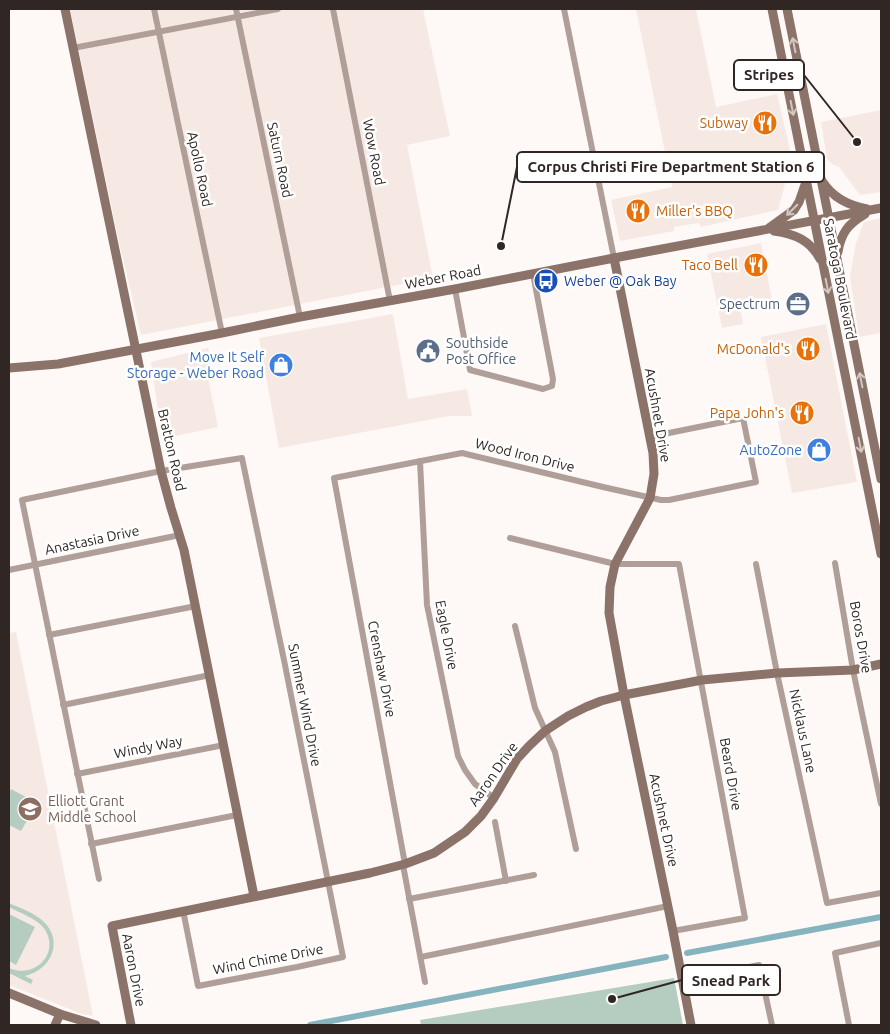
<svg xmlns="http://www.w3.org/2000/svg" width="890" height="1034" viewBox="0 0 890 1034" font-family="Ubuntu,sans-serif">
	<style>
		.built { fill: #f6e9e4 }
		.green { fill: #b5cdc0 }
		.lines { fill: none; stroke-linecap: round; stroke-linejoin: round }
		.canal { stroke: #85b3be; stroke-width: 6 }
		.street { stroke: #b09f98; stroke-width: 6 }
		.secondary { stroke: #8c7369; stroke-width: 9 }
		.oneway { stroke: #d1c7c3 }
		.labels { text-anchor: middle; stroke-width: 5; stroke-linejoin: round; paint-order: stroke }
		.food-label { font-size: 14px; fill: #c56008; stroke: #fff; text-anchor: end }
		.street-label { font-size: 14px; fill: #302623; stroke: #fff }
		.transit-label { font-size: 14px; fill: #164399; stroke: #fff; text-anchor: start }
		.service-label { font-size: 14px; fill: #4e5e75; stroke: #fff; text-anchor: end }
		.shop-label { font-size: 14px; fill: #366cbe; stroke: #fff; text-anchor: end }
		.education-label { font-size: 14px; fill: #785e54; stroke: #fff; text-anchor: start }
		.leader { fill: none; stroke: #302623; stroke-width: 2 }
		.callout-dot { fill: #302623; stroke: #fff; stroke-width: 2 }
		.callout { fill: #fff; stroke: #302623; stroke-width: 2 }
		.callout-label { font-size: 15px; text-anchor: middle; font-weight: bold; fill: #302623 }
	</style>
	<rect width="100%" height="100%" fill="#fef9f7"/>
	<!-- built -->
	<g class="built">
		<polygon points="70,9 423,9 450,136 407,145 433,278 141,335 119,242"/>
		<polygon points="636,9 696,9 716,107 777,94 792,158 778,210 701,227 699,223 674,227 674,231 620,241 611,200 672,187"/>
		<polygon points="881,110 881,192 860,195 839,167 832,164 827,159 821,122"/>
		<polygon points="881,218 881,333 859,337 850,277 856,243 864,222"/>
		<polygon points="761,243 772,300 740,306 743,324 722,328 707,254"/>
		<polygon points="393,314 408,399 467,389 472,416 449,416 279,448 259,338"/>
		<polygon points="826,324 857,482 792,493 761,337"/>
		<polygon points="208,348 211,359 206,368 218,427 162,439 151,362"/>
		<polygon points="16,632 93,1016 82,1014 9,985 9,633"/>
	</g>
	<!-- green -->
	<g class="green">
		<polygon points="11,789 37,803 21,831 9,825 9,794"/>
		<path d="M9 903C20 908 35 913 44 922 64 942 51 970 25 976L33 980 31 984 9 973V968C36 980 62 951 43 927 35 918 20 913 9 907Z"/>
		<polygon points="9,914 35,927 16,965 9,961"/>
		<polygon points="674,978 683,1025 421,1025 420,1020"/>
	</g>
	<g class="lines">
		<!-- canal -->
		<g class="canal">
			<polyline points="687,953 881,917"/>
			<polyline points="310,1025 666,957"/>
		</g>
		<!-- street -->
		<g class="street">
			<polyline points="154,9 222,333"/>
			<polyline points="236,9 300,317"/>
			<polyline points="333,9 390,301"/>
			<polyline points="564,9 614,258"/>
			<polyline points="73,48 278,9"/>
			<polyline points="455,289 470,370 543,389 552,386 553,379 533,274"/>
			<polyline points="420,461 427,605 458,756 465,770 475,784 494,798"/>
			<polyline points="510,538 615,564 679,564 745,918 673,931"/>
			<polyline points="835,563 853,670 881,804"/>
			<polyline points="756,564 777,673 827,903 881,893"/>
			<polyline points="9,570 180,535"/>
			<polyline points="515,626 535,708 555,752 576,849"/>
			<polyline points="49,635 196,606"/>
			<polyline points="63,705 210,675"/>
			<polyline points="77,774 224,745"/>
			<polyline points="495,822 506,881"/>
			<polyline points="91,844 237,815"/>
			<polyline points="405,864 334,478 462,453 603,487 661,500 669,500 756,482 743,418 649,437"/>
			<polyline points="403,865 425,982"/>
			<polyline points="99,879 22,500 161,471 242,458 285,665 343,957 297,967 198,986 183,910"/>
			<polyline points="409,899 534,875"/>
			<polyline points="421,957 668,906"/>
			<polyline points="683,981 759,965 772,1025"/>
			<polyline points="849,1025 835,953 881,943"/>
		</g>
		<!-- secondary -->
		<g class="secondary">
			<polyline points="65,9 161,471 171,508 184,550 254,896"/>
			<polyline points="772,9 881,554"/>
			<polyline points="787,9 881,479"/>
			<path d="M822 181C833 198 848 205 867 209"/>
			<polyline points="769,228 794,210 799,202 806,182"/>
			<path d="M774 231C795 234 810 240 820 259"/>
			<path d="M838 252C841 233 848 224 865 214"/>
			<polyline points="614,258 653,453 654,474 650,498 615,564 610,587 609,613 624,695 673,931 691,1025"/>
			<polyline points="9,368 58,364 222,333 300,317 455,289 614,258 881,208"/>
			<polyline points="9,993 60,1014 96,1025"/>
			<polyline points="55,1025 60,1014"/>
			<polyline points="131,1025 112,926 370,873 405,864 434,853 465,832 481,816 494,798 517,759 529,746 545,731 568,716 586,707 601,701 624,695 702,680 777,673 853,670 881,664"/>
		</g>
	</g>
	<!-- one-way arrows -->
	<defs><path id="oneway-shaft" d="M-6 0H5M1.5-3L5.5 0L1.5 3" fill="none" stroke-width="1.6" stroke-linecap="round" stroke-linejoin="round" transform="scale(1.25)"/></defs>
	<g class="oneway">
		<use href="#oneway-shaft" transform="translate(794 45) rotate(-101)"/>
		<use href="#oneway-shaft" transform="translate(792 108) rotate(79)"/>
		<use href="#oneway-shaft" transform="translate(792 210) rotate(135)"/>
		<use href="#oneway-shaft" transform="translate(827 286) rotate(79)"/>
		<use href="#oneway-shaft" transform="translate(861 380) rotate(-101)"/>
		<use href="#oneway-shaft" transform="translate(860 445) rotate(79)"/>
	</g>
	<!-- icons -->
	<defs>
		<symbol id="restaurant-disc" viewBox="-11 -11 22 22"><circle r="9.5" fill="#e8710a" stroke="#fff"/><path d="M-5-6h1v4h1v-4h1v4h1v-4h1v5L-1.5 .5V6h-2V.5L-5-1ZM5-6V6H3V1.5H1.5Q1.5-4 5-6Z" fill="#fff"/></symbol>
		<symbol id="bus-disc" viewBox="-11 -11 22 22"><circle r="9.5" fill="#1a4fb4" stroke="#fff"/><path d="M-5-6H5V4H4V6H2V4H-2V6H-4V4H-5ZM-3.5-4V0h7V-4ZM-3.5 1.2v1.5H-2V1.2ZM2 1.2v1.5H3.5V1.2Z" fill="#fff"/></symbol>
		<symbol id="office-disc" viewBox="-11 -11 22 22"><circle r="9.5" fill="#5c6f8a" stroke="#fff"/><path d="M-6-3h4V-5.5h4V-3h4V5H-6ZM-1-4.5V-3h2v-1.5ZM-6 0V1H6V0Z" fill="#fff"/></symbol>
		<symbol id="civic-disc" viewBox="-11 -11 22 22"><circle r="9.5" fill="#5c6f8a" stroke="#fff"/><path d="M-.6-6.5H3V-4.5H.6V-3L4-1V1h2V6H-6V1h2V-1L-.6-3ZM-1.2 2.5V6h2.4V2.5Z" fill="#fff"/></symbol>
		<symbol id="shop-disc" viewBox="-11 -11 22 22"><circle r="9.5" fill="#3f7fe0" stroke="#fff"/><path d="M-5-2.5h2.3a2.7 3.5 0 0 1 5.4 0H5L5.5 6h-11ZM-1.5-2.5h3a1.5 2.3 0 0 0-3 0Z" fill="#fff"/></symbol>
		<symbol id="school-disc" viewBox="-11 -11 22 22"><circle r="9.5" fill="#8d6e63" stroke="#fff"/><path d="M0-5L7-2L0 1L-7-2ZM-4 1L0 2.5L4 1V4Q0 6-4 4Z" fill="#fff"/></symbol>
	</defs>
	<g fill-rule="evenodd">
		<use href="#restaurant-disc" x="751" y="109" width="28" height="28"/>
		<use href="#restaurant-disc" x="624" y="197" width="28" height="28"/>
		<use href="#restaurant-disc" x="742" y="251" width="28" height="28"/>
		<use href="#bus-disc" x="532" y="267" width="28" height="28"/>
		<use href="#office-disc" x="784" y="290" width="28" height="28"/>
		<use href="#restaurant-disc" x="794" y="335" width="28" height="28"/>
		<use href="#civic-disc" x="414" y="337" width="28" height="28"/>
		<use href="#shop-disc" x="267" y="351" width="28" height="28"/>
		<use href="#restaurant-disc" x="788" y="399" width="28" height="28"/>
		<use href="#shop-disc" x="805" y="436" width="28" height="28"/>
		<use href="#school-disc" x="16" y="795" width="28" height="28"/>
	</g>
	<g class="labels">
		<!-- food labels -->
		<g class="food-label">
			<text x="748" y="128">Subway</text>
			<text x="656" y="216" text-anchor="start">Miller's BBQ</text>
			<text x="738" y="270">Taco Bell</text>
			<text x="790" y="354">McDonald's</text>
			<text x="784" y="418">Papa John's</text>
		</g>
		<!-- street labels -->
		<g class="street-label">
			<text transform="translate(374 152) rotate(79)" y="5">Wow Road</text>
			<text transform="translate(280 160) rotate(78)" y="5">Saturn Road</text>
			<text transform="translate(200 169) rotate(78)" y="5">Apollo Road</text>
			<text transform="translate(443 277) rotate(-11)" y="5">Weber Road</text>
			<text transform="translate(840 279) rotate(79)" y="5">Saratoga Boulevard</text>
			<text transform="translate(658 415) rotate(80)" y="5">Acushnet Drive</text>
			<text transform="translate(172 450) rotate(77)" y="5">Bratton Road</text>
			<text transform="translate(525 455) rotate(14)" y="5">Wood Iron Drive</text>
			<text transform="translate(92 540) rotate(-12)" y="5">Anastasia Drive</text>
			<text transform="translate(447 635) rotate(79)" y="5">Eagle Drive</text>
			<text transform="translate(861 637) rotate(80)" y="5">Boros Drive</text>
			<text transform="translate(382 669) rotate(79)" y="5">Crenshaw Drive</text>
			<text transform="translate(305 705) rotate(79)" y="5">Summer Wind Drive</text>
			<text transform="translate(803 731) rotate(78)" y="5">Nicklaus Lane</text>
			<text transform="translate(148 747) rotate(-11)" y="5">Windy Way</text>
			<text transform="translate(493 774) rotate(-55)" y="5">Aaron Drive</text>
			<text transform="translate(731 774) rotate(80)" y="5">Beard Drive</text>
			<text transform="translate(664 820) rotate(78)" y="5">Acushnet Drive</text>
			<text transform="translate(268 959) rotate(-11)" y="5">Wind Chime Drive</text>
			<text transform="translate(134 970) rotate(79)" y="5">Aaron Drive</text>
		</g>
		<!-- transit labels -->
		<g class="transit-label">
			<text x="564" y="286">Weber @ Oak Bay</text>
		</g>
		<!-- service labels -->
		<g class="service-label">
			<text x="780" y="309">Spectrum</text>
			<text x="446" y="348" text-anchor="start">Southside<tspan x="446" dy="16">Post Office</tspan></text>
		</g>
		<!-- shop labels -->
		<g class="shop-label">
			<text x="264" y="362">Move It Self<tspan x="264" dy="16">Storage - Weber Road</tspan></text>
			<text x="802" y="455">AutoZone</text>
		</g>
		<!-- education labels -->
		<g class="education-label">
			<text x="48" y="806">Elliott Grant<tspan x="48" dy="16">Middle School</tspan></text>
		</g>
	</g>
	<!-- callouts -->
	<path class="leader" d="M857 142L804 75M501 246L517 167M612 999L682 980"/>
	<g class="callout-dot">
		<circle cx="857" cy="142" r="5"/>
		<circle cx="501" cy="246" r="5"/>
		<circle cx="612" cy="999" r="5"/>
	</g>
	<g class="callout">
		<rect x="734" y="60" width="70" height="30" rx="5"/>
		<rect x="517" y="152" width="307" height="30" rx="5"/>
		<rect x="682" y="965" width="98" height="30" rx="5"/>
	</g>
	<g class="callout-label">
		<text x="769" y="80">Stripes</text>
		<text x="671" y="172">Corpus Christi Fire Department Station 6</text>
		<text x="731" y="986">Snead Park</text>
	</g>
	<!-- border -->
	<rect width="890" height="1034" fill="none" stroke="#302623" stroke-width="20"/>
</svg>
